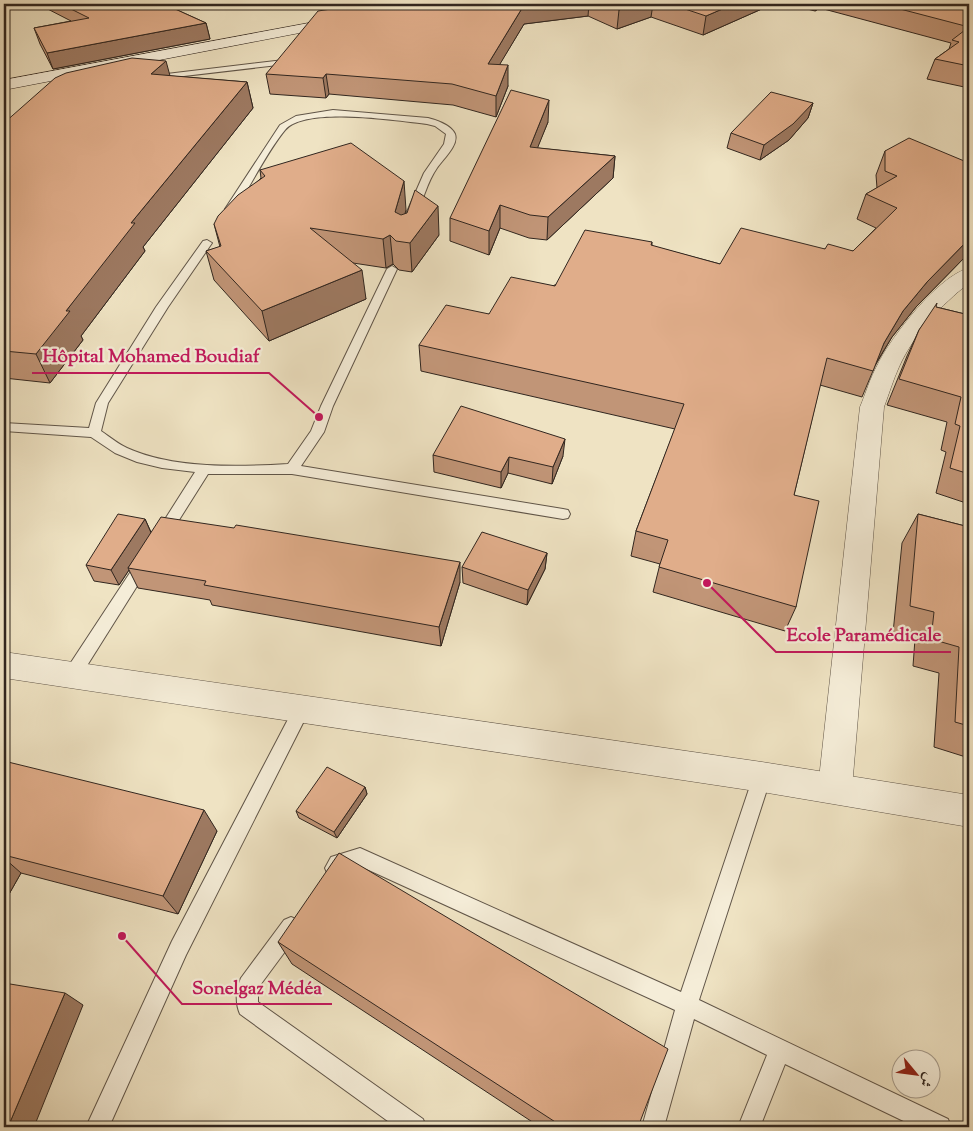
<svg xmlns="http://www.w3.org/2000/svg" width="973" height="1131" viewBox="0 0 973 1131" font-family="'Sorts Mill Goudy',Amiri,serif">
	<style>
		.lines { fill: none; stroke-linecap: round; stroke-linejoin: round }
		.service-casing { stroke: #605548; stroke-width: 2 }
		.minor-casing { stroke: #605548; stroke-width: 1 }
		.tertiary-casing { stroke: #605548; stroke-width: 1 }
		.secondary-casing { stroke: #31261f; stroke-width: 1 }
		.service { fill: #f5edd8; fill-rule: evenodd }
		.minor { fill: #f5edd8; fill-rule: evenodd }
		.tertiary { fill: #f5edd8; fill-rule: evenodd }
		.secondary { fill: #f5edd8; fill-rule: evenodd }
		.wall { fill: #c19577; stroke: #31261f }
		.shaded-wall { fill: #9d7961; stroke: #31261f }
		.building { fill: #e0ad8a; stroke: #31261f }
		.leader { fill: none; stroke: #c2185b; stroke-width: 2 }
		.callout-dot { fill: #c2185b; stroke: #f5edd8; stroke-width: 2 }
		.callout-label { font-size: 19px; text-anchor: middle; font-weight: bold; fill: #c2185b; stroke: #f5edd8; stroke-width: 4.5; stroke-linejoin: round; paint-order: stroke }
	</style>
	<rect width="100%" height="100%" fill="#efe3c3"/>
	<filter id="stains"><feTurbulence type="fractalNoise" baseFrequency=".004" numOctaves="4"/><feColorMatrix values="0 0 0 0 .2 0 0 0 0 .09 0 0 0 0 .02 0 0 0 .5 -.17"/></filter>
	<radialGradient id="worn" r=".72"><stop offset=".6" stop-color="#630" stop-opacity="0"/><stop offset="1" stop-color="#630" stop-opacity=".3"/></radialGradient>
	<g class="lines">
		<defs>
			<g id="service">
				<polygon points="284,60 287,60 287,64 150,80 146,78 150,76"/>
				<path d="M333 110 428 118C436 120 451 125 455 134 459 145 443 159 437 168 427 182 424 199 416 214H408L407 212 424 173 444 144 446 134 435 126 427 124C397 121 306 106 285 130 266 153 251 186 234 211H226L225 209 280 125 296 116Z"/>
				<path d="M207 240 212 243 168 307 108 403 101 431C110 437 118 444 127 448 173 469 239 467 288 464L311 431 321 406 387 269 392 266 397 269 333 406 324 432 301 466 563 509 568 510 570 514 568 518 563 519 292 474H208L167 539 162 541 157 539 155 535 195 472 162 468 137 462 115 453 91 437 4 431V423L89 428 96 403 156 307 203 241Z"/>
				<polygon points="144,557 149,559 151,563 149,567 78,680 72,682 66,680 64,675 66,670 139,559"/>
				<polygon points="302,702 308,704 310,709 186,955 109,1127 86,1127 172,941 296,704"/>
				<polygon points="762,769 768,771 771,777 699,1000 948,1119 951,1127 916,1127 785,1064 760,1127 738,1127 767,1055 694,1019 664,1127 642,1127 675,1010 360,866 344,871 335,878 328,875 325,868 331,857 360,848 681,992 753,777 756,771"/>
				<path d="M291 917 298 920 301 927 298 934 258 988V1002L423 1119 426 1127H396L240 1014C235 1003 236 989 241 978L284 920Z"/>
			</g>
			<path id="minor" d="M969 268V283C941 305 914 334 899 367 893 380 889 394 884 407L852 788 847 799 835 803 823 799 818 788 860 407C866 393 870 378 878 364 892 336 938 276 969 268Z"/>
			<polygon id="tertiary" points="4,652 762,762 969,795 969,827 762,792 4,678"/>
			<polygon id="secondary" points="341,17 346,18 348,21 346,24 4,90 4,80"/>
		</defs>
		<!-- service casing -->
		<use href="#service" class="service-casing"/>
		<!-- minor casing -->
		<use href="#minor" class="minor-casing"/>
		<!-- tertiary casing -->
		<use href="#tertiary" class="tertiary-casing"/>
		<!-- secondary casing -->
		<use href="#secondary" class="secondary-casing"/>
		<!-- service -->
		<use href="#service" class="service"/>
		<!-- minor -->
		<use href="#minor" class="minor"/>
		<!-- tertiary -->
		<use href="#tertiary" class="tertiary"/>
		<!-- secondary -->
		<use href="#secondary" class="secondary"/>
	</g>
	<!-- wall -->
	<g class="wall">
		<polygon points="38,4 164,4 206,23 210,39 53,69 40,44 34,28 71,21"/>
		<polygon points="330,4 773,4 703,35 651,17 617,29 588,16 524,24 499,65 508,86 496,117 453,105 329,94 326,98 270,94 266,74 330,9"/>
		<polygon points="788,4 969,4 969,88 927,79 935,59 949,49 951,43 820,8 815,11"/>
		<polygon points="170,76 247,82 253,108 143,247 145,251 81,336 83,340 50,383 4,378 4,123"/>
		<polygon points="813,103 808,118 789,140 760,160 727,148 731,133"/>
		<polygon points="548,122 537,148 615,156 613,178 547,240 529,238 500,228 489,255 450,241 450,218"/>
		<polygon points="885,151 969,163 969,257 965,257 916,307 892,337 875,366 862,397 820,385 794,495 796,607 785,631 653,592 660,564 631,556 636,531 675,429 421,371 419,345 652,242 652,246 720,264 825,249 853,251 876,228 857,219 866,194 877,188 876,175"/>
		<polygon points="260,170 406,210 405,214 439,235 412,272 399,270 393,264 386,268 353,263 366,299 269,341 214,280 206,251 220,247 214,224 261,178"/>
		<polygon points="936,307 969,315 969,504 936,493 946,452 941,450 947,422 887,405 907,356 919,330"/>
		<polygon points="433,455 563,456 552,484 508,473 501,488 434,472"/>
		<polygon points="918,514 969,527 969,758 934,747 939,673 913,666 915,639 893,633 902,543"/>
		<polygon points="145,519 151,532 460,582 441,646 212,605 210,600 138,588 129,570 119,585 94,581 86,565"/>
		<polygon points="547,553 545,569 527,605 463,583 462,567"/>
		<polygon points="4,761 217,831 178,914 21,873 4,903"/>
		<polygon points="365,787 367,794 337,838 299,818 296,811"/>
		<polygon points="278,942 638,1127 540,1127 292,964"/>
	</g>
	<!-- shaded-wall -->
	<g class="shaded-wall">
		<polygon points="330,4 413,4 331,17"/>
		<polygon points="533,4 589,4 588,16 524,24 488,84 488,64 524,5"/>
		<polygon points="637,4 653,4 651,17 617,29 619,10"/>
		<polygon points="734,4 773,4 703,35 706,16"/>
		<polygon points="817,4 821,4 820,8 815,11"/>
		<polygon points="206,23 210,39 53,69 47,53"/>
		<polygon points="166,61 173,87 151,74"/>
		<polygon points="508,65 508,86 496,117 496,96"/>
		<polygon points="326,74 329,94 326,98 323,78"/>
		<polygon points="247,82 253,108 143,247 145,251 81,336 83,340 50,383 36,354 66,311 131,223"/>
		<polygon points="549,100 548,122 529,169 530,147"/>
		<polygon points="813,103 808,118 789,140 760,160 764,145"/>
		<polygon points="615,156 613,178 547,240 548,217"/>
		<polygon points="404,181 406,210 397,241 395,212"/>
		<polygon points="500,205 500,228 489,255 489,231"/>
		<polygon points="438,206 439,235 412,272 410,243"/>
		<polygon points="390,235 393,264 386,268 383,239"/>
		<polygon points="969,239 969,248 965,257 916,307 892,337 873,368 884,343 903,311 927,282"/>
		<polygon points="362,270 366,299 269,341 262,311"/>
		<polygon points="565,439 563,456 552,484 553,467"/>
		<polygon points="509,457 508,473 501,488 501,472"/>
		<polygon points="145,519 152,535 128,568 129,570 119,585 111,570"/>
		<polygon points="547,553 545,569 527,605 528,590"/>
		<polygon points="460,562 460,582 441,646 439,627"/>
		<polygon points="365,787 367,794 337,838 334,832"/>
		<polygon points="204,810 217,831 178,914 163,896"/>
		<polygon points="4,858 21,873 4,903"/>
		<polygon points="65,993 83,1005 34,1127 8,1127"/>
	</g>
	<!-- building -->
	<g class="building">
		<polygon points="61,4 164,4 206,23 47,53 34,28 89,18"/>
		<polygon points="364,4 533,4 524,5 488,64 508,65 496,96 452,84 326,74 323,78 266,74 318,11"/>
		<polygon points="606,4 637,4 619,10"/>
		<polygon points="670,4 734,4 706,16"/>
		<polygon points="881,4 951,4 969,8 969,27"/>
		<polygon points="969,27 969,66 935,59 959,42 952,40"/>
		<polygon points="132,58 166,61 151,74 247,82 131,223 135,223 66,311 70,311 36,354 4,351 4,246 7,243 4,242 4,123 55,78 66,73"/>
		<polygon points="511,90 549,100 530,147 615,156 548,217 530,215 500,205 489,231 450,218"/>
		<polygon points="771,92 813,103 793,124 764,145 731,133"/>
		<polygon points="909,138 969,163 969,239 927,282 903,311 884,343 873,371 827,358 794,495 819,501 796,607 659,567 668,540 636,531 684,404 419,345 446,305 489,314 511,277 555,286 585,230 652,242 651,245 720,264 741,228 825,249 828,244 853,251 897,208 866,194 897,176 885,171 885,151"/>
		<polygon points="351,143 404,181 395,212 401,215 407,213 415,190 438,206 410,243 396,241 390,235 383,239 310,228 362,270 262,311 206,251 221,246 214,224 218,216 238,195 265,176 260,170"/>
		<polygon points="937,303 936,307 969,315 969,474 950,468 960,426 955,424 961,397 899,379 919,330"/>
		<polygon points="461,406 565,439 553,467 509,457 501,472 433,455"/>
		<polygon points="118,514 145,519 111,570 86,565"/>
		<polygon points="918,514 969,527 969,726 955,722 959,647 931,639 934,612 910,606"/>
		<polygon points="161,517 234,528 236,525 460,562 439,627 204,585 206,581 128,568"/>
		<polygon points="482,532 547,553 528,590 462,567"/>
		<polygon points="4,761 204,810 163,896 4,855"/>
		<polygon points="327,767 365,787 334,832 296,811"/>
		<polygon points="339,853 668,1049 638,1127 563,1127 278,942"/>
		<polygon points="4,983 65,993 8,1127 4,1127"/>
	</g>
	<!-- callouts -->
	<path class="leader" d="M319 417L269 373H32M707 583L776 652H951M122 936L182 1004H332"/>
	<g class="callout-dot">
		<circle cx="319" cy="417" r="5"/>
		<circle cx="707" cy="583" r="5"/>
		<circle cx="122" cy="936" r="5"/>
	</g>
	<g class="callout-label">
		<text x="151" y="362">Hôpital Mohamed Boudiaf</text>
		<text x="864" y="641">Ecole Paramédicale</text>
		<text x="257" y="994">Sonelgaz Médéa</text>
	</g>
	<!-- margin -->
	<rect width="973" height="1131" fill="none" stroke="#efe3c3" stroke-width="20"/>
	<rect x="5" y="5" width="963" height="1121" fill="none" stroke="#31261f" stroke-width="2.5"/>
	<rect x="10" y="10" width="953" height="1111" fill="none" stroke="#31261f"/>
	<!-- north arrow -->
	<g transform="translate(916 1074) rotate(119)"><circle r="24" fill="#f5edd8" stroke="#a79d8e"/>
	<path d="M0-4L9 19L0 12L-9 19Z" fill="#8f2418"/>
	<text y="-8" font-size="14" font-weight="bold" text-anchor="middle" fill="#31261f">ش</text>
	</g>
	<rect width="100%" height="100%" filter="url(#stains)"/>
	<rect width="100%" height="100%" fill="url(#worn)"/>
</svg>
